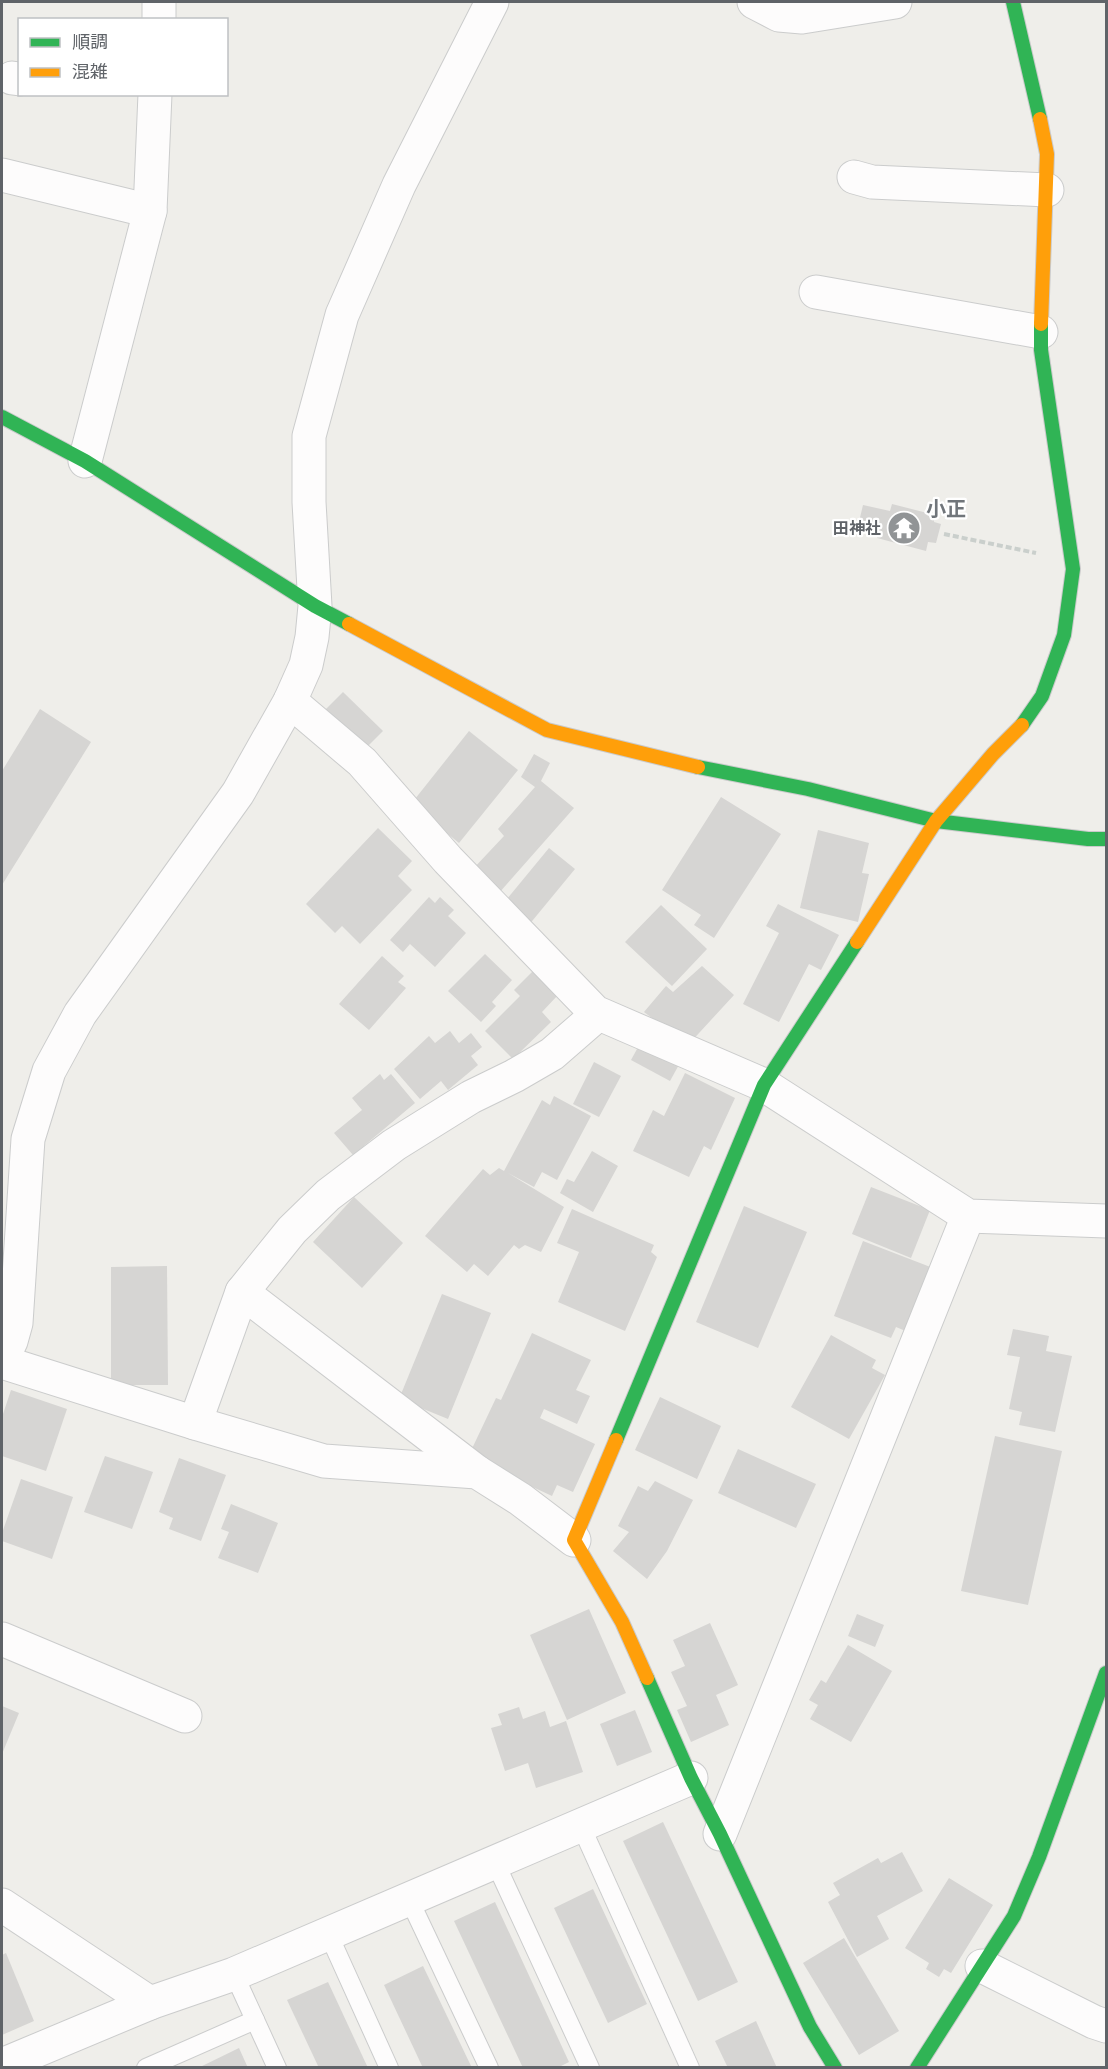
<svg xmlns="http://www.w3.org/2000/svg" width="1108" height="2069" viewBox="0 0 1108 2069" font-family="Lato,'Noto Sans JP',sans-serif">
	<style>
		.building { fill: #d6d5d3 }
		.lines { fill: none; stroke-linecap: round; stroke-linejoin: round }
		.lane-casing { stroke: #cbcccc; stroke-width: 20 }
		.street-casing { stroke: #cbcccc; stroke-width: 35 }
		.fast-casing { stroke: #cacacb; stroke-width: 16 }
		.slow-casing { stroke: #cacacb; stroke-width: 16 }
		.path { stroke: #cacfcc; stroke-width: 4; stroke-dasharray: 6 3; stroke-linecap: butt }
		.lane { stroke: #fdfcfc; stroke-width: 18 }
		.street { stroke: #fdfcfc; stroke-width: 33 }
		.fast { stroke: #30b455; stroke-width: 14 }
		.slow { stroke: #ff9f0a; stroke-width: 14 }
		.labels { text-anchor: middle; stroke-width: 4.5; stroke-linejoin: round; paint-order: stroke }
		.poi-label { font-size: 16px; font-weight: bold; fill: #5f6368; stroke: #fff; text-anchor: end }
		.quarter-label { font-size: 20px; font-weight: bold; fill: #70757a; stroke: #fff }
	</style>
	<rect width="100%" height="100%" fill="#efeeea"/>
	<!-- building -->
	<g class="building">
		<polygon points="892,504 935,515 934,522 941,524 936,543 928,542 926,551 877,538 879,531 858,526 863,505 890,511"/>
		<polygon points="343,692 383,731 361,753 321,714"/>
		<polygon points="40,709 91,742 2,885 2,771"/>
		<polygon points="469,731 518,770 459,843 411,804"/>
		<polygon points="534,754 550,763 541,781 574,808 499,893 472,870 504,836 498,829 535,787 521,777"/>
		<polygon points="721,797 781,834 714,938 694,925 701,915 662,890"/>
		<polygon points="378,828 412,861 398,876 412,890 360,944 342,926 335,933 306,904"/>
		<polygon points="818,830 869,843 862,873 869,874 858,922 800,908"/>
		<polygon points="549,848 575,869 528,926 502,905"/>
		<polygon points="429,897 435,903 440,897 454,910 448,916 466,933 435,967 410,944 403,952 390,940"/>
		<polygon points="778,904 839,935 821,970 809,964 779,1022 743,1004 779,933 766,926"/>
		<polygon points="661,905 707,949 672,986 625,942"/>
		<polygon points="485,954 512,980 492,1002 496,1006 481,1022 448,991"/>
		<polygon points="382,956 404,976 398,982 406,988 369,1030 339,1004"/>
		<polygon points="702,966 734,995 688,1045 644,1012 666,986 673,992"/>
		<polygon points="534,970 558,995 542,1012 551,1022 513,1059 485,1031 520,996 514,990"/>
		<polygon points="450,1031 459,1043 471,1033 482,1047 471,1056 478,1065 448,1090 441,1081 420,1099 394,1069 429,1036 435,1043"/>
		<polygon points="642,1040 681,1061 670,1081 631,1060"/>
		<polygon points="594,1062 621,1076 599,1117 573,1104"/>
		<polygon points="685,1073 735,1098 711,1150 704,1146 689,1177 633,1151 653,1110 664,1116"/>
		<polygon points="380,1074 384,1080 391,1074 415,1103 353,1155 334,1133 362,1110 352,1098"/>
		<polygon points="554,1096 591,1116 557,1180 542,1172 534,1187 508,1173 564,1207 541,1252 525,1245 519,1249 514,1245 488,1276 474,1264 467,1272 425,1236 483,1169 490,1175 499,1168 504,1171 542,1100 550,1105"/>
		<polygon points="592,1151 618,1166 593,1212 560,1193 567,1179 574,1182"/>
		<polygon points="871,1187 930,1210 911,1258 852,1234"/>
		<polygon points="354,1197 403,1243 362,1288 313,1242"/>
		<polygon points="744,1206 807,1232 758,1348 696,1322"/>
		<polygon points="572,1209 654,1245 651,1252 657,1257 625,1331 558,1302 579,1252 557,1243"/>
		<polygon points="863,1241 933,1268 908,1332 896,1327 891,1338 834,1316"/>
		<polygon points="167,1266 168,1385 111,1385 111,1267"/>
		<polygon points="442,1294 491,1313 448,1419 399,1399"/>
		<polygon points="1013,1329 1049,1336 1046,1351 1072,1356 1055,1432 1019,1425 1022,1412 1009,1409 1020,1357 1007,1355"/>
		<polygon points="532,1333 591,1360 576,1390 590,1396 577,1424 544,1409 540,1418 595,1444 573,1492 557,1485 552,1496 468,1457 496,1398 501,1400"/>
		<polygon points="831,1335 876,1360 872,1368 885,1375 849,1439 791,1407"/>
		<polygon points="11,1390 67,1409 46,1471 2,1456 2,1417"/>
		<polygon points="660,1397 721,1426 697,1479 635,1450"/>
		<polygon points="995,1436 1062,1451 1028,1605 961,1591"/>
		<polygon points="738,1449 816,1484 796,1528 718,1493"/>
		<polygon points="105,1456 153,1472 132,1529 84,1512"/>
		<polygon points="179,1458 226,1475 201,1541 169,1529 173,1518 159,1512"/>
		<polygon points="21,1479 73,1497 52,1559 2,1541 2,1533"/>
		<polygon points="655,1481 693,1500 667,1551 647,1579 613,1551 629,1532 618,1526 638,1486 648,1491"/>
		<polygon points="231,1504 278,1523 258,1573 218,1558 229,1532 221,1529"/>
		<polygon points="589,1609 626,1693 567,1720 530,1635"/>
		<polygon points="857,1614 884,1625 875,1647 848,1636"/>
		<polygon points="710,1623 738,1685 716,1695 729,1725 691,1742 677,1710 687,1706 671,1672 685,1666 673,1640"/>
		<polygon points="848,1645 892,1671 851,1742 810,1719 818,1705 809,1700 821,1680 826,1683"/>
		<polygon points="2,1706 19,1713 2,1754"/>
		<polygon points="519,1707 523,1719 545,1711 550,1727 566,1721 583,1772 536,1788 528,1763 505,1771 491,1728 502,1725 498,1714"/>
		<polygon points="635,1710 652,1752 617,1766 600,1724"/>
		<polygon points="663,1822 738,1982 698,2001 623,1841"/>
		<polygon points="902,1852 923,1891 877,1916 889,1939 857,1957 828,1902 840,1895 833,1883 878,1858 881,1863"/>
		<polygon points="949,1878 993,1905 951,1973 944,1969 939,1977 926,1969 929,1963 905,1948"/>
		<polygon points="593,1889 647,2004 608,2023 554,1908"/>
		<polygon points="495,1902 569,2062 557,2068 523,2068 454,1921"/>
		<polygon points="844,1938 899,2031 859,2055 803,1963"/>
		<polygon points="6,1953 34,2021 2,2035 2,1955"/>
		<polygon points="423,1966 472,2068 423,2068 384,1985"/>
		<polygon points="328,1982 368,2068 319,2068 287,2000"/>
		<polygon points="756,2021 777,2068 728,2068 715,2041"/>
		<polygon points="239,2048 248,2068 198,2068"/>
	</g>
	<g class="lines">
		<defs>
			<g id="lane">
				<polyline points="581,1826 690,2068"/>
				<polyline points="495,1862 590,2068"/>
				<polyline points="409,1899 489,2068"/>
				<polyline points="328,1933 389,2068"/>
				<polyline points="234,1974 277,2068"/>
				<polyline points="146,2068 255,2020"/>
			</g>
			<g id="street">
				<polyline points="754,2 779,15 802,17 895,2"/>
				<polyline points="159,20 159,2"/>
				<polyline points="12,78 20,79"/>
				<polyline points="2,175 150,211"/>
				<polyline points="854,177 872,182 1047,190"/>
				<polyline points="816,292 1041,332"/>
				<polyline points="85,461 150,211 155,94"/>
				<polyline points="290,701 362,762 448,860 595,1012 764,1085 968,1216 1106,1221"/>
				<polyline points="242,1292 477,1472"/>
				<polyline points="2,1360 11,1341 16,1323 28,1139 49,1071 80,1014 238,793 290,701 306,665 312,637 315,606 309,502 309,436 342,315 399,185 492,2"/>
				<polyline points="2,1362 195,1423 324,1461 477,1472 520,1499 574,1540"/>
				<polyline points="195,1423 242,1292 292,1230 328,1195 394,1145 471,1097 514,1076 552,1054 598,1014"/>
				<polyline points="2,1639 185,1716"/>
				<polyline points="720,1834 968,1216"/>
				<polyline points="2,1905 150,2003"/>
				<polyline points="982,1966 1094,2022 1106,2026"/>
				<polyline points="2,2065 150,2003 234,1974 691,1778"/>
			</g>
			<g id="fast">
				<polyline points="1013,2 1040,119"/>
				<polyline points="2,417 85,461 315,606 349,624"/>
				<polyline points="1022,725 1042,696 1064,635 1073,569 1041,350 1041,324"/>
				<polyline points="698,767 808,789 936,821 1088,839 1106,839"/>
				<polyline points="616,1440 764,1085 857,942"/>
				<polyline points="647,1678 691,1778 720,1834 810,2027 835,2068"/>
				<polyline points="917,2068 1014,1916 1039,1857 1106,1673"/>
			</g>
			<g id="slow">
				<polyline points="1040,119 1047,154 1041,324"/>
				<polyline points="349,624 547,730 698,767"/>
				<polyline points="857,942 936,821 993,754 1022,725"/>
				<polyline points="616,1440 574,1540 622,1622 647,1678"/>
			</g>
		</defs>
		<!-- lane casing -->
		<use href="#lane" class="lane-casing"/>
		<!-- street casing -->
		<use href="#street" class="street-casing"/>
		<!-- fast casing -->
		<use href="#fast" class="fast-casing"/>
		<!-- slow casing -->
		<use href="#slow" class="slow-casing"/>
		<!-- path -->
		<polyline class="path" points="944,534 1036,553"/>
		<!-- lane -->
		<use href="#lane" class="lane"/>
		<!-- street -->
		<use href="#street" class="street"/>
		<!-- fast -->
		<use href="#fast" class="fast"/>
		<!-- slow -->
		<use href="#slow" class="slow"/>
	</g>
	<!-- icons -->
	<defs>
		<symbol id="temple-disc" viewBox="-11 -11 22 22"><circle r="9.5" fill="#919496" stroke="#fff"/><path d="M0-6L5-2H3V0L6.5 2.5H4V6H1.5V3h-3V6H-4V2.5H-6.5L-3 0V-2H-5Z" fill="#fff"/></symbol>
	</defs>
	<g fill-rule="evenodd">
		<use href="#temple-disc" x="885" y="509" width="38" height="38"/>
	</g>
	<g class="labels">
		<!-- poi labels -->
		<g class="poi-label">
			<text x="881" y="534">田神社</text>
		</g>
		<!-- quarter labels -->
		<g class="quarter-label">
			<text x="946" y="516">小正</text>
		</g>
	</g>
	<!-- border -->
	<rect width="1108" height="2069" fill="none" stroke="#5f6368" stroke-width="6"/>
	<!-- legend -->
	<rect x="18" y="18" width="210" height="78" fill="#ffffff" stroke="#bfc1c3" stroke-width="1.5"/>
	<rect x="30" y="38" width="30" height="9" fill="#30b455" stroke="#bfc1c3" stroke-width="1.5"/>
	<text x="72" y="48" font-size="18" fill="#5f6368">順調</text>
	<rect x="30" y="68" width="30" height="9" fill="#ff9f0a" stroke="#bfc1c3" stroke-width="1.5"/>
	<text x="72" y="78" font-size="18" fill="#5f6368">混雑</text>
</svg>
